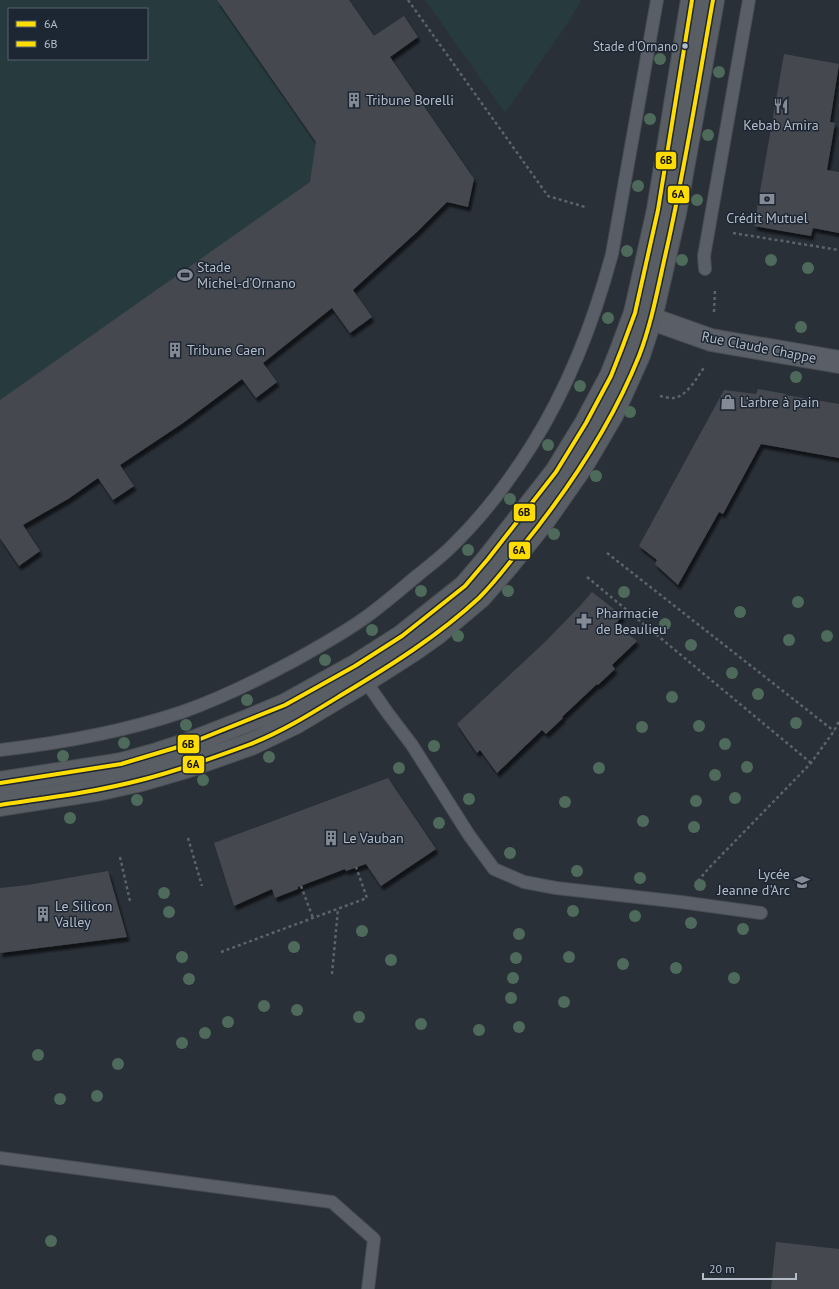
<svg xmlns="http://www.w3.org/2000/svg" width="839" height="1289" viewBox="0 0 839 1289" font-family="'PT Sans',sans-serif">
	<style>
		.grass { fill: #273a3e; fill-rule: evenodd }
		.building { fill: #444950; filter: url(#shadow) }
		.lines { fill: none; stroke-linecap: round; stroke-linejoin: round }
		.lane-casing { stroke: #484c53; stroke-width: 14 }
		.street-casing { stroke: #484c53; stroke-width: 24 }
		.secondary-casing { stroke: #484c53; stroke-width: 24 }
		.path { stroke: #5d636a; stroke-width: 2.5; stroke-dasharray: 3 3; stroke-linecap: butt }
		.lane { stroke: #5a5e66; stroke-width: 12 }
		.street { stroke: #5a5e66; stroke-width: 22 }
		.secondary { stroke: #595d64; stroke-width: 22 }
		.bus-1-casing { stroke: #1d2633; stroke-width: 7 }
		.bus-2-casing { stroke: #1d2633; stroke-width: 7 }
		.bus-1 { stroke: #fd0; stroke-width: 4 }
		.bus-2 { stroke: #fd0; stroke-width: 4 }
		.tree { fill: #4e6a5a }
		.bus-dot { fill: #b4bcc9; stroke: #1d2633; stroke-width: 1.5 }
		.labels { text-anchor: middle; stroke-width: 3; stroke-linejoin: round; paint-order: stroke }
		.bus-label { font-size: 13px; fill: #b4bcc9; stroke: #1d2633; text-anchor: end }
		.poi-label { font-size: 14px; fill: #b4bcc9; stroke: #1d2633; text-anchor: start }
		.street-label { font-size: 14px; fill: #b4bcc9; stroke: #1d2633 }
		.line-badge { stroke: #1d2633; stroke-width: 1.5 }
		.pale-badge-label { font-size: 11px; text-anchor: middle; font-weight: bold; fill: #111 }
	</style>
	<defs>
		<filter id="shadow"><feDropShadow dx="2.5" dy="4.5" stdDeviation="1" flood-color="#0009"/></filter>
	</defs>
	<rect width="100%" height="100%" fill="#2a3038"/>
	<!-- grass -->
	<g class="grass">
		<path d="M0 0H349L374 36 404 16 418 37 390 57 471 174 475 175 468 207 447 202 418 231 353 290 372 317 350 333 332 308 263 363 277 382 256 398 242 379 183 423 121 465 134 486 113 500 98 479 68 499 23 525 40 551 19 566 0 539ZM9 9H147V59H9Z"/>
		<polygon points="425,0 581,0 569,21 505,113"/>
	</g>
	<!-- building -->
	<g class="building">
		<polygon points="217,0 349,0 374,36 404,16 418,37 390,57 474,179 468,207 447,202 418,231 353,290 372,317 350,333 332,308 263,363 277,382 256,398 242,379 183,423 120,465 134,486 113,500 98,478 68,499 23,525 40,551 19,566 0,538 0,400 310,182 316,142"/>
		<polygon points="784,54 839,64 830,122 835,123 827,170 839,172 839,233 813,228 811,236 754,226"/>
		<polygon points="758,389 786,394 786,395 839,404 839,458 761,444 723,514 719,512 678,585 655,564 657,560 639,546 724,390 756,394"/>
		<polygon points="592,592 623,616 615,624 637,641 612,665 615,669 598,685 597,684 562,717 563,718 546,734 542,730 497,773 480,750 477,753 457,724 545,642 579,607"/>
		<polygon points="388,778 436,849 381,886 366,864 346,871 345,869 298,887 298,889 275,898 272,889 234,906 214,843"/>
		<polygon points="108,871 127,937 0,953 0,888 28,885"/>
		<polygon points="776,1242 839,1249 839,1289 771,1289"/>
	</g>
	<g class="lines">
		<defs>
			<g id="lane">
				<polyline points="705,269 704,256 749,0"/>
				<polyline points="362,676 387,712 412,745 469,835 494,869 524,882 556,888 681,902 761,913"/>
				<path d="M0 750C61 743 123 732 182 712 222 698 260 679 297 659 320 646 344 633 366 617 384 604 401 589 418 575 429 566 441 557 451 547 480 519 510 480 532 445 569 386 594 321 612 254L657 0"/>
				<polyline points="0,1158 332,1202 374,1239 368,1289"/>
			</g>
			<polyline id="street" points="635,313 711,340 839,362"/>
			<g id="secondary">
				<polyline points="0,783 121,764 157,754 188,744 247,721 285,705 355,666 402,636 465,586 488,559 556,472 586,423 611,376 622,348 635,313 658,210 692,0"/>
				<polyline points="0,805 96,790 141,780 186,767 251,744 295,723 365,681 412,651 436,634 480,597 508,565 545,519 582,466 612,415 639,355 651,318 675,213 713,0"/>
			</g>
		</defs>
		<!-- lane casing -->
		<use href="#lane" class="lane-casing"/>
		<!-- street casing -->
		<use href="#street" class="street-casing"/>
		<!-- secondary casing -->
		<use href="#secondary" class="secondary-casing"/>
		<!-- path -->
		<g class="path">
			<polyline points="408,0 548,196 585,207"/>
			<polyline points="733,233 839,250"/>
			<polyline points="714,312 715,289"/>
			<path d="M660 396C664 397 669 398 673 398 687 397 698 376 705 366"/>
			<polyline points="607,553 834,731"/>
			<polyline points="587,577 811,763"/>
			<polyline points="188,838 202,886"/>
			<polyline points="120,857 130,901"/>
			<polyline points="698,881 708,869 811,763 834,731 839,721"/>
			<polyline points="301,886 313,918"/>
			<polyline points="221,952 367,898 356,867"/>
			<polyline points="332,974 338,909"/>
		</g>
		<!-- lane -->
		<use href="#lane" class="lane"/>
		<!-- street -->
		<use href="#street" class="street"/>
		<!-- secondary -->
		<use href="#secondary" class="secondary"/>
		<defs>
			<path id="bus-1" d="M0 805C47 798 95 792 141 780 177 771 213 758 248 745 282 732 312 713 343 694 390 666 438 636 479 598 494 583 508 565 521 548 569 489 611 426 639 356 652 322 658 287 666 252 685 169 698 84 713 0"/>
			<polyline id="bus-2" points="0,783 121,764 188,744 285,705 355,666 402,636 465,586 488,559 556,472 586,423 611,376 622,348 635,313 658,210 692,0"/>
		</defs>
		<!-- bus-1 casing -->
		<use href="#bus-1" class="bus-1-casing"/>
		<!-- bus-2 casing -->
		<use href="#bus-2" class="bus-2-casing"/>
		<!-- bus-1 -->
		<use href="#bus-1" class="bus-1"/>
		<!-- bus-2 -->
		<use href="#bus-2" class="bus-2"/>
	</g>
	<!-- trees -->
	<g class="tree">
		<circle cx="660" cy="59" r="6"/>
		<circle cx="719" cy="72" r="6"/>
		<circle cx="650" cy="119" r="6"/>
		<circle cx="708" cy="135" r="6"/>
		<circle cx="638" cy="186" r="6"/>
		<circle cx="697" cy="200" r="6"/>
		<circle cx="627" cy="251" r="6"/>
		<circle cx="682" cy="260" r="6"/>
		<circle cx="771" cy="260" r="6"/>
		<circle cx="808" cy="268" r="6"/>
		<circle cx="608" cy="318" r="6"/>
		<circle cx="801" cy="327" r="6"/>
		<circle cx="796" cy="377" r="6"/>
		<circle cx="580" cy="386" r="6"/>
		<circle cx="630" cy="412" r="6"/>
		<circle cx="548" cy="445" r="6"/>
		<circle cx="596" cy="476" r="6"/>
		<circle cx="510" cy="499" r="6"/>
		<circle cx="554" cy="534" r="6"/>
		<circle cx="468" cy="550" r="6"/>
		<circle cx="421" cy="591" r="6"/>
		<circle cx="508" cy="591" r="6"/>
		<circle cx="624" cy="592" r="6"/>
		<circle cx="798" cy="602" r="6"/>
		<circle cx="740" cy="612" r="6"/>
		<circle cx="665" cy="624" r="6"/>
		<circle cx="372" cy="630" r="6"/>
		<circle cx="458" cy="636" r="6"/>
		<circle cx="827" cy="636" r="6"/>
		<circle cx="789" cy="640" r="6"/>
		<circle cx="691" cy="645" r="6"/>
		<circle cx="325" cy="660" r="6"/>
		<circle cx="732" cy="673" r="6"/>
		<circle cx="758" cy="694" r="6"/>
		<circle cx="672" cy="697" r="6"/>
		<circle cx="247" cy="700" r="6"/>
		<circle cx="796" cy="723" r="6"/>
		<circle cx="186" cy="725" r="6"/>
		<circle cx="699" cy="726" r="6"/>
		<circle cx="642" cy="727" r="6"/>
		<circle cx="124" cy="743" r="6"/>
		<circle cx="725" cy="744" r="6"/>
		<circle cx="434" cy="746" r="6"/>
		<circle cx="63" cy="756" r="6"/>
		<circle cx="269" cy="757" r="6"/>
		<circle cx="747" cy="767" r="6"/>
		<circle cx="399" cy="768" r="6"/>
		<circle cx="599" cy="768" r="6"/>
		<circle cx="715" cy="775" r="6"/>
		<circle cx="203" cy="780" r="6"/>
		<circle cx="735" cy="798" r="6"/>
		<circle cx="469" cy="799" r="6"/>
		<circle cx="137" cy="800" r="6"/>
		<circle cx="696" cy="801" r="6"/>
		<circle cx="565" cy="802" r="6"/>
		<circle cx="70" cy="818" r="6"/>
		<circle cx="643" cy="821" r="6"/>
		<circle cx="439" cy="823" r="6"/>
		<circle cx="694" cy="827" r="6"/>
		<circle cx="510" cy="853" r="6"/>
		<circle cx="577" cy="871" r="6"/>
		<circle cx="640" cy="878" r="6"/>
		<circle cx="700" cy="885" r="6"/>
		<circle cx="164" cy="893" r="6"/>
		<circle cx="573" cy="911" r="6"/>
		<circle cx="169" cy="912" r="6"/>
		<circle cx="635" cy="916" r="6"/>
		<circle cx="691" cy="923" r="6"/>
		<circle cx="743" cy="929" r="6"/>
		<circle cx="362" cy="931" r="6"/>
		<circle cx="519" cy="934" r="6"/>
		<circle cx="294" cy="947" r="6"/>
		<circle cx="182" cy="957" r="6"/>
		<circle cx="569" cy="957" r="6"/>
		<circle cx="516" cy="958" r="6"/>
		<circle cx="391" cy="960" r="6"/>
		<circle cx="623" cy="964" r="6"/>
		<circle cx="676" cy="968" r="6"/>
		<circle cx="513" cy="978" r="6"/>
		<circle cx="734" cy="978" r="6"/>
		<circle cx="189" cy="979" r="6"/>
		<circle cx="511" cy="998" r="6"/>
		<circle cx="564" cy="1002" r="6"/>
		<circle cx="264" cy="1006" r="6"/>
		<circle cx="297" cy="1010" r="6"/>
		<circle cx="359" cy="1017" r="6"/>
		<circle cx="228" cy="1022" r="6"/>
		<circle cx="421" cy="1024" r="6"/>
		<circle cx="519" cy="1027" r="6"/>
		<circle cx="479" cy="1030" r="6"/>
		<circle cx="205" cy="1033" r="6"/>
		<circle cx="182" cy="1043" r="6"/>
		<circle cx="38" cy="1055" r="6"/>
		<circle cx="118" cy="1064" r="6"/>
		<circle cx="97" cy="1096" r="6"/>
		<circle cx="60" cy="1099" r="6"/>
		<circle cx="51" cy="1241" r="6"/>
	</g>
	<!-- icons -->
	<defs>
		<symbol id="building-bare" viewBox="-9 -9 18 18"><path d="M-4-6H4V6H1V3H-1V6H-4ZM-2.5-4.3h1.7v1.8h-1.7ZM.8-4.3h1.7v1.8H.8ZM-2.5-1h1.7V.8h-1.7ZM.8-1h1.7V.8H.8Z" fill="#848b96" stroke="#1d2633" stroke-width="2.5" paint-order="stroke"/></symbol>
		<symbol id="restaurant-bare" viewBox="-9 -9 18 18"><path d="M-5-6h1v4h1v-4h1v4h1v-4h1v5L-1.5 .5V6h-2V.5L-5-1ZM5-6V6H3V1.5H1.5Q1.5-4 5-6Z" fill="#848b96" stroke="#1d2633" stroke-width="2.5" paint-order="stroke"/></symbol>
		<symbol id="bank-bare" viewBox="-9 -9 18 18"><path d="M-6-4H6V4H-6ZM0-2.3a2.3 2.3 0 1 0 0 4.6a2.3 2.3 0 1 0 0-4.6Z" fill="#848b96" stroke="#1d2633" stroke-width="2.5" paint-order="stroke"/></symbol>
		<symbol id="stadium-bare" viewBox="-9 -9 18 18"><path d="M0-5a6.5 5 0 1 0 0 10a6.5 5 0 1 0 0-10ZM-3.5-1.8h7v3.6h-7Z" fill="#848b96" stroke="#1d2633" stroke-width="2.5" paint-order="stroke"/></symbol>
		<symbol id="shop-bare" viewBox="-9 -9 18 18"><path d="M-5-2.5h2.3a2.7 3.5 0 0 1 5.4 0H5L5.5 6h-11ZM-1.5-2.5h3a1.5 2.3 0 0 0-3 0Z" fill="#848b96" stroke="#1d2633" stroke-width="2.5" paint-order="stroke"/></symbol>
		<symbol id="pharmacy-bare" viewBox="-9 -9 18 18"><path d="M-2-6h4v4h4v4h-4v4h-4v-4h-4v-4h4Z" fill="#848b96" stroke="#1d2633" stroke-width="2.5" paint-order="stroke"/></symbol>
		<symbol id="school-bare" viewBox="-9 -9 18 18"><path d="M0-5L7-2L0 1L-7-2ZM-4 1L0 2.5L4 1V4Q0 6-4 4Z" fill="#848b96" stroke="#1d2633" stroke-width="2.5" paint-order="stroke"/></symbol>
	</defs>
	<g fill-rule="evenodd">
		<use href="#building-bare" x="343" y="89" width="22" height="22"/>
		<use href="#restaurant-bare" x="770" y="95" width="22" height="22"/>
		<use href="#bank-bare" x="756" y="188" width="22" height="22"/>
		<use href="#stadium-bare" x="174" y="264" width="22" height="22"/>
		<use href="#building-bare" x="164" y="339" width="22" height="22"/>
		<use href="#shop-bare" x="717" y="391" width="22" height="22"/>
		<use href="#pharmacy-bare" x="573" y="610" width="22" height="22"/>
		<use href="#building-bare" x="320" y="827" width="22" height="22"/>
		<use href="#school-bare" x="791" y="871" width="22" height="22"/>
		<use href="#building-bare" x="32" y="903" width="22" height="22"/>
	</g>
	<!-- markers -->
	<circle class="bus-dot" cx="685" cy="46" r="3.5"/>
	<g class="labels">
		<!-- bus labels -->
		<g class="bus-label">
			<text x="678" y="51">Stade d'Ornano</text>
		</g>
		<!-- poi labels -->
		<g class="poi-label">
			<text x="366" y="105">Tribune Borelli</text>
			<text x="781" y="130" text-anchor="middle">Kebab Amira</text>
			<text x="767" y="223" text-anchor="middle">Crédit Mutuel</text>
			<text x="197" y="272">Stade<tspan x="197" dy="16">Michel-d’Ornano</tspan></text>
			<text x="187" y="355">Tribune Caen</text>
			<text x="740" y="407">L'arbre à pain</text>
			<text x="596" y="618">Pharmacie<tspan x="596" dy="16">de Beaulieu</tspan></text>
			<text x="343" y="843">Le Vauban</text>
			<text x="790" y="879" text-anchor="end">Lycée<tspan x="790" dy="16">Jeanne d'Arc</tspan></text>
			<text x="55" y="911">Le Silicon<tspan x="55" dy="16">Valley</tspan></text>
		</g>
		<!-- street labels -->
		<g class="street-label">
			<text transform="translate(759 347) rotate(11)" y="5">Rue Claude Chappe</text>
		</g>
	</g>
	<g class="line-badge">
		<rect x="655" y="151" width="22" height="19" rx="4" fill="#fd0"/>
		<rect x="667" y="185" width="23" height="19" rx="4" fill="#fd0"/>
		<rect x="513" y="503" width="23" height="19" rx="4" fill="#fd0"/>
		<rect x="508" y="541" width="23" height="19" rx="4" fill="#fd0"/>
		<rect x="177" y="734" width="23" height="20" rx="4" fill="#fd0"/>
		<rect x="182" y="755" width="23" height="19" rx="4" fill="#fd0"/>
	</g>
	<g class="pale-badge-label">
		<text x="666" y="164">6B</text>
		<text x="678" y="198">6A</text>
		<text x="524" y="516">6B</text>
		<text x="519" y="554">6A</text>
		<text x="188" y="748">6B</text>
		<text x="193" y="768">6A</text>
	</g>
	<!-- legend -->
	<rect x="8" y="8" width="140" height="52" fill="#1d2633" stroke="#59626f"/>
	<rect x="16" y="21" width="20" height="6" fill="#ffdd00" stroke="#59626f"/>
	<text x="44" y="28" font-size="12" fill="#b4bcc9">6A</text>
	<rect x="16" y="41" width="20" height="6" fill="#ffdd00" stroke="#59626f"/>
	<text x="44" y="48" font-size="12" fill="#b4bcc9">6B</text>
	<!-- scale -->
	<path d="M703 1273v6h93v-6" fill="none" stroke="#b4bcc9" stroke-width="2"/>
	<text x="709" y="1273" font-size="12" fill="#b4bcc9" stroke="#1d2633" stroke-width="3" paint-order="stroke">20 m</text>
</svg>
